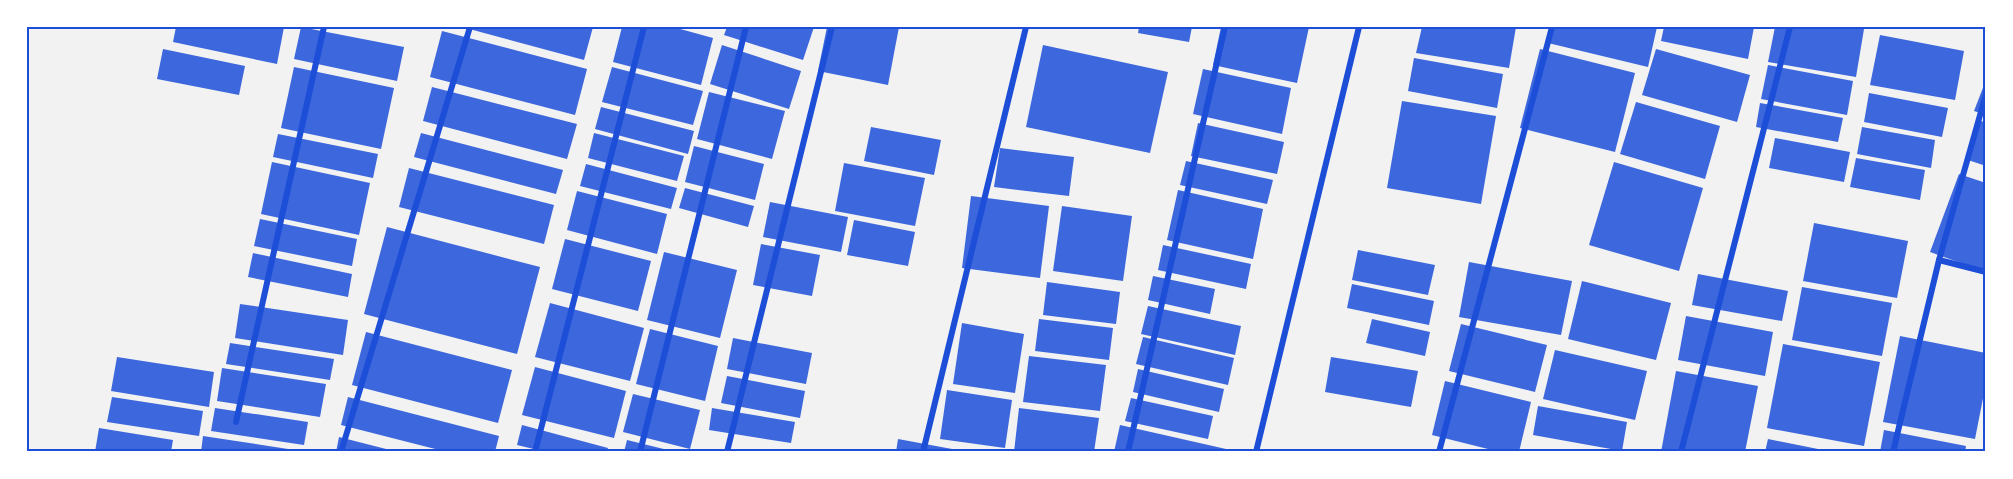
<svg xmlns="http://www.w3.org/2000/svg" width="2013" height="479" viewBox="0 0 2013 479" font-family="Roboto,sans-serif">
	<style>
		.building { fill: #3d67dc }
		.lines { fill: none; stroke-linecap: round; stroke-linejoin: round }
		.minor { stroke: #1d4ed8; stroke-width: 6 }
		.neatline { fill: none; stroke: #1d4ed8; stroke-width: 2 }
	</style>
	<rect width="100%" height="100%" fill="#f2f2f2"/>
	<!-- building -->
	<g class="building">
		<polygon points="176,27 284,27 277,64 173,42"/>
		<polygon points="301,27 404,47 397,81 294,59"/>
		<polygon points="462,27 593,27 584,60"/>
		<polygon points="622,27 673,27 713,38 701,85 613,62"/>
		<polygon points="727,27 814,27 803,60 724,35"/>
		<polygon points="827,27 899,27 888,85 818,71"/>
		<polygon points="1139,27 1192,27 1189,42 1138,33"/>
		<polygon points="1221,27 1309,27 1297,83 1213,65"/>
		<polygon points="1422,27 1516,27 1509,68 1416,53"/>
		<polygon points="1552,27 1657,27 1648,67 1548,43"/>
		<polygon points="1664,27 1754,27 1748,59 1661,41"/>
		<polygon points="1775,27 1864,29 1856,77 1768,62"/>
		<polygon points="442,31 587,69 575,115 430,77"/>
		<polygon points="1880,35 1964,51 1955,100 1870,85"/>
		<polygon points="722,45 801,71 789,109 710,84"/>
		<polygon points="1043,45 1168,72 1150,153 1026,127"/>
		<polygon points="163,49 245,66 239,95 157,79"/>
		<polygon points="1540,49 1635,73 1615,152 1520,128"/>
		<polygon points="1656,49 1750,75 1737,122 1642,95"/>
		<polygon points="1414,58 1503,74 1497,108 1408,91"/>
		<polygon points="1768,65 1853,81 1847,115 1761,99"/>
		<polygon points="294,67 394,88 381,149 281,128"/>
		<polygon points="612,67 703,91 693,125 602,102"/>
		<polygon points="1203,69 1291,88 1282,134 1193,114"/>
		<polygon points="1986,80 1986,115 1974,111"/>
		<polygon points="432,87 577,124 567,159 423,121"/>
		<polygon points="709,92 785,111 772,159 697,139"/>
		<polygon points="1869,93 1948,108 1942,137 1864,122"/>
		<polygon points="1402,101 1496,116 1481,204 1387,188"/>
		<polygon points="1636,102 1720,126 1705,179 1620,154"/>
		<polygon points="1760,103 1843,118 1838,142 1756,127"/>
		<polygon points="601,107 694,131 688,154 595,129"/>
		<polygon points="1979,120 1986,123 1986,166 1965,159"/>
		<polygon points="1198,123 1284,142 1277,174 1191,156"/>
		<polygon points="871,127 941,140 934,175 864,161"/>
		<polygon points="1862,127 1935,140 1931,168 1857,154"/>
		<polygon points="421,133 563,170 556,194 414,157"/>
		<polygon points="594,133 684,156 677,181 588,158"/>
		<polygon points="278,134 378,154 373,178 273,157"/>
		<polygon points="1775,138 1850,152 1844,182 1769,168"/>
		<polygon points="694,146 764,164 755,200 685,182"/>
		<polygon points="1000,148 1074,157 1069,196 994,187"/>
		<polygon points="1856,158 1925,170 1920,200 1850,187"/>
		<polygon points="1186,161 1273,180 1267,204 1180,185"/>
		<polygon points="272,162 370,183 359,235 261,214"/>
		<polygon points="1614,162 1703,188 1679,271 1589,245"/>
		<polygon points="844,163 925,178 915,226 835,211"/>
		<polygon points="586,164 677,188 671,209 580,186"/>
		<polygon points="409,168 554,205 544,244 399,207"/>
		<polygon points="1959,174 1986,183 1986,272 1930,252"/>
		<polygon points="685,188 754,206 748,227 679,208"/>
		<polygon points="1178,190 1263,209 1253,259 1167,240"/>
		<polygon points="577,191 667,214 657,254 567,230"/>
		<polygon points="971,196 1049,206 1040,278 962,268"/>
		<polygon points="770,202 848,217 841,252 763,237"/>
		<polygon points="1062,206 1132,216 1123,281 1053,271"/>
		<polygon points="260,219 357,239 352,266 254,246"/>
		<polygon points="854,220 915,232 908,266 847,255"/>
		<polygon points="1814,223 1908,241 1897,298 1803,281"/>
		<polygon points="387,227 540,267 517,354 364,314"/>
		<polygon points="565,239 651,261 638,311 552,289"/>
		<polygon points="761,244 820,255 812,296 753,285"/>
		<polygon points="1163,245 1251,264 1246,289 1158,270"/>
		<polygon points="1358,250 1435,265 1428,295 1352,280"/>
		<polygon points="664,252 737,270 720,338 647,320"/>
		<polygon points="253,253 352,274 348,297 248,277"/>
		<polygon points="1469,262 1572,281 1561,335 1459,317"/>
		<polygon points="1698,274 1788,291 1782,321 1692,305"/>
		<polygon points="1153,276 1215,289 1210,314 1148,300"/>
		<polygon points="1582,281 1671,303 1656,360 1568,339"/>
		<polygon points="1047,282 1120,292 1116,324 1043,315"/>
		<polygon points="1352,284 1434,301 1429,325 1347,308"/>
		<polygon points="1802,287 1892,303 1882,356 1792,340"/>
		<polygon points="550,303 644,328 630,381 535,357"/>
		<polygon points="240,304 348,320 343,355 235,338"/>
		<polygon points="1148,306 1241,326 1235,355 1141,334"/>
		<polygon points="1686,316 1773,332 1765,376 1678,360"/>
		<polygon points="1039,319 1113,328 1109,360 1035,351"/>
		<polygon points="1372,319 1430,332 1425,356 1366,343"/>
		<polygon points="962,323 1024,334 1015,393 953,384"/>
		<polygon points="1461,324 1547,345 1535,392 1449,371"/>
		<polygon points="650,329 718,346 705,401 636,384"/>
		<polygon points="366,332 512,370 498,423 352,385"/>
		<polygon points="1900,336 1986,353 1986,383 1975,439 1883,422"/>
		<polygon points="1143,337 1234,358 1228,385 1136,364"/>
		<polygon points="733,338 812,353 806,384 727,369"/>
		<polygon points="230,343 334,359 330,380 226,364"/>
		<polygon points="1783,344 1880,362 1864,446 1767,428"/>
		<polygon points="1555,350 1647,371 1635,420 1543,399"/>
		<polygon points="1029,356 1106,365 1100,411 1023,402"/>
		<polygon points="117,357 214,372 209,407 111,391"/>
		<polygon points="1331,357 1418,371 1411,407 1325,392"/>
		<polygon points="535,367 626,391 614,438 522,415"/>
		<polygon points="222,368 326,384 320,417 217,401"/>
		<polygon points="1138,369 1224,389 1219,412 1133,392"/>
		<polygon points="1676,371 1758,386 1745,452 1661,452"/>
		<polygon points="727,376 805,391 800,418 721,403"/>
		<polygon points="1445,381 1531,402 1519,452 1500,452 1432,435"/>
		<polygon points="947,390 1012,400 1005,448 940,439"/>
		<polygon points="633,394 700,410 690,449 623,432"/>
		<polygon points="112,397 203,411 199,436 107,422"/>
		<polygon points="348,397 499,436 495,452 447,452 341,425"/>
		<polygon points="1131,398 1213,416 1208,439 1125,421"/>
		<polygon points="1538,406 1627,422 1622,451 1533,435"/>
		<polygon points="215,408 308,422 304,445 211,431"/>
		<polygon points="712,408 795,422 791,443 709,430"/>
		<polygon points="1019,408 1099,418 1094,452 1014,452"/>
		<polygon points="522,425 608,448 607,452 546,452 517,445"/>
		<polygon points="1120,425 1226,449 1225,452 1114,452"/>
		<polygon points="99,428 173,440 171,452 95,452"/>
		<polygon points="1884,430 1966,446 1965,452 1880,452"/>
		<polygon points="203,436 301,451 301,452 201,452"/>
		<polygon points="339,437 394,451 394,452 336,452"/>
		<polygon points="898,439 963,451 963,452 896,452"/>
		<polygon points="1768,439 1828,451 1828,452 1765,452"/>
		<polygon points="627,440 672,451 672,452 624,452"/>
	</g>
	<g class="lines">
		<!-- minor -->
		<g class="minor">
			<polyline points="1939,260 1986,272"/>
			<polyline points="236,422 324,27"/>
			<polyline points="341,452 470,27"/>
			<polyline points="535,452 644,27"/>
			<polyline points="640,452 746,27"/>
			<polyline points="727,452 832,27"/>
			<polyline points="923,452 1026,27"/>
			<polyline points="1128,452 1225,27"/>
			<polyline points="1256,452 1359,27"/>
			<polyline points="1439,452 1552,27"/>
			<polyline points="1681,452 1790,27"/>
			<polyline points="1893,452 1939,260 1986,94"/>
		</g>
	</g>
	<!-- border -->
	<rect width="2013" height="479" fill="none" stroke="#ffffff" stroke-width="57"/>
	<rect x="28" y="28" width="1956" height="422" class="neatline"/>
</svg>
